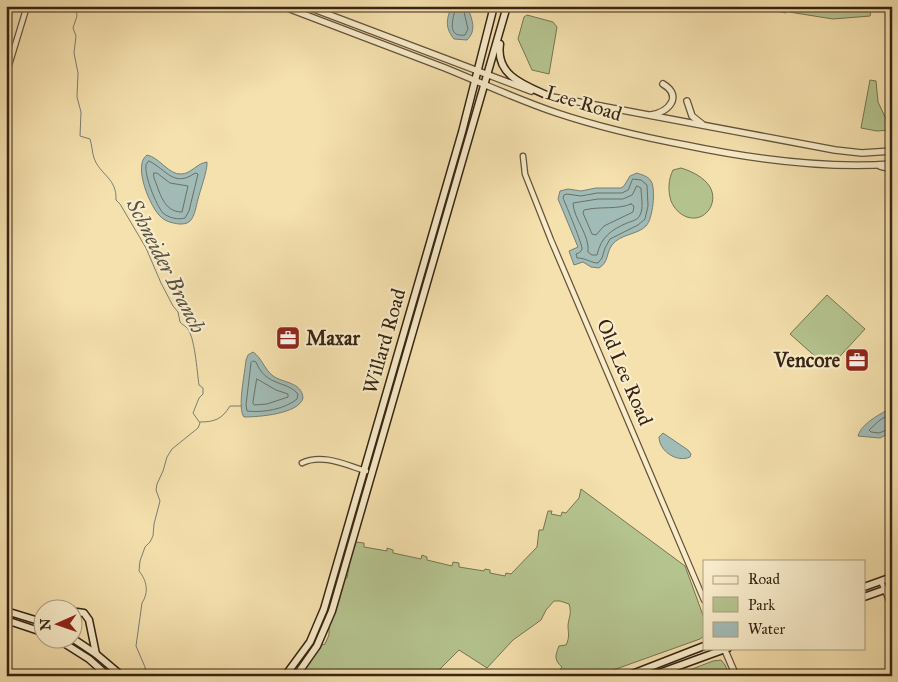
<svg xmlns="http://www.w3.org/2000/svg" width="898" height="682" viewBox="0 0 898 682" font-family="'IM FELL Great Primer',serif">
	<style>
		.green { fill: #b5c48f; stroke: #767452 }
		.water { fill: #a1bbb6; stroke: #777f75 }
		.lines { fill: none; stroke-linecap: round; stroke-linejoin: round }
		.shore { stroke: #6c7065; stroke-width: 1 }
		.stream { stroke: #777f75; stroke-width: 1 }
		.minor-casing { stroke: #66533a; stroke-width: 7 }
		.tertiary-casing { stroke: #66533a; stroke-width: 8 }
		.secondary-casing { stroke: #372414; stroke-width: 9 }
		.minor { stroke: #f8ecca; stroke-width: 4.5 }
		.tertiary { stroke: #f8ecca; stroke-width: 5.5 }
		.secondary { stroke: #f8ecca; stroke-width: 6 }
		.labels { text-anchor: middle; stroke-width: 4.5; stroke-linejoin: round; paint-order: stroke }
		.street-label { font-size: 20px; fill: #372414; stroke: #f8ecca }
		.poi-label { font-size: 20px; font-weight: bold; fill: #372414; stroke: #f8ecca; text-anchor: start }
		.water-label { font-size: 21px; font-style: italic; fill: #575145; stroke: #f8ecca }
	</style>
	<rect width="100%" height="100%" fill="#f5e1ae"/>
	<filter id="stains"><feTurbulence type="fractalNoise" baseFrequency=".004" numOctaves="4"/><feColorMatrix values="0 0 0 0 .2 0 0 0 0 .09 0 0 0 0 .02 0 0 0 .5 -.17"/></filter>
	<radialGradient id="worn" r=".72"><stop offset=".6" stop-color="#630" stop-opacity="0"/><stop offset="1" stop-color="#630" stop-opacity=".3"/></radialGradient>
	<!-- green -->
	<g class="green">
		<polygon points="753,6 787,6 786,13"/>
		<polygon points="790,6 845,6 847,9 849,6 872,6 870,16 833,19 789,12"/>
		<polygon points="527,15 553,22 557,27 549,74 532,70 518,39 524,17"/>
		<polygon points="870,80 876,81 878,102 887,121 889,130 877,131 861,128"/>
		<path d="M681 168C691 171 704 177 710 187 719 203 705 223 687 217 679 214 674 208 671 201 668 191 668 180 673 170Z"/>
		<polygon points="827,295 865,329 831,366 827,367 790,334"/>
		<path d="M581 489 685 566 704 618V636L700 639 602 674C586 673 572 676 556 676L562 667C554 660 555 656 559 646L566 645C570 637 568 633 568 625 569 616 572 614 569 604L560 601H554L546 610 541 620 513 640 487 668 459 650 433 676H301L319 646 325 644 329 635V626L344 579 347 578C350 566 349 552 356 542L364 543V547L387 551V548L393 550V553L421 559 422 555 427 557V560L452 566 453 562 459 563V567L484 571 485 569 490 570V573L505 576 506 573 511 574 537 547 539 530H543L548 511H552L551 514 561 516 562 512 566 513 579 498Z"/>
		<polygon points="721,660 725,665 730,676 674,676 713,661"/>
	</g>
	<!-- water -->
	<g class="water">
		<path d="M452 6H471L469 11C473 22 476 31 467 40L454 39C445 28 446 19 452 6Z"/>
		<path d="M147 155C159 157 169 175 181 174 191 174 197 163 207 162 208 169 200 191 198 199 196 206 195 216 190 221 187 224 183 224 179 224 173 223 166 222 161 217 151 209 132 165 147 155Z"/>
		<path d="M637 173C642 175 648 176 651 181 656 189 653 219 646 226 637 235 620 234 612 245 606 253 609 262 599 268L591 267 583 262 574 265 569 251 578 247 558 199 560 191 568 189 581 191 596 188H621L624 186 630 176Z"/>
		<path d="M253 352C262 358 264 369 273 376 283 383 302 382 303 398 299 414 258 417 244 417 237 408 245 373 246 360L248 355Z"/>
		<path d="M892 408V432L880 438 858 436C861 424 881 413 892 408Z"/>
		<path d="M663 433 688 450 691 454 690 457C677 463 659 451 659 437Z"/>
	</g>
	<g class="lines">
		<!-- shore -->
		<g class="shore">
			<path d="M456 6C454 16 445 38 465 35L468 29 464 12 465 6"/>
			<path d="M149 161C167 170 174 188 195 173L198 174 189 211 185 218C178 220 169 218 163 213 156 205 144 175 146 165Z"/>
			<path d="M154 173H157L170 183 188 186 182 212C163 212 160 192 154 178Z"/>
			<path d="M633 179 641 180 647 185 648 206 645 219 638 225 610 239 605 248 602 258 598 263C591 263 586 258 577 258L576 254C579 253 581 252 582 249 583 246 566 205 563 198L564 195 567 194 581 196 597 193H622L628 190Z"/>
			<path d="M637 186 641 188C641 196 644 208 640 215 638 220 632 221 627 223 611 230 601 237 597 255H592L588 252C590 235 574 220 573 203L598 199H623L632 195Z"/>
			<path d="M631 204 634 206 633 212 604 226 596 235 592 234 583 213 584 210C600 206 617 210 631 204Z"/>
			<path d="M253 361 256 362C266 387 286 380 298 394L297 399C285 409 263 413 247 411L246 405 251 363Z"/>
			<polygon points="257,379 276,390 288,394 288,397 267,404 254,405 253,403"/>
			<polyline points="892,413 880,420 869,430 871,432 879,433 892,428"/>
		</g>
		<!-- stream -->
		<g class="stream">
			<path d="M76 6 77 16 73 28 76 36 74 53 78 73 77 97 81 112 80 136 90 139C92 145 92 152 94 158 100 175 117 178 116 200L120 204 146 248 161 283 173 306 178 312 180 322C181 324 184 325 186 327 195 334 197 373 199 385L203 388V394L199 398 193 413 200 423 198 428 172 449 167 457 163 471 157 484 156 490 160 501 154 524 153 536 150 542 145 547 140 561 139 571C147 581 149 592 142 603L136 646 145 667 146 676"/>
			<path d="M200 422C215 422 222 419 230 406H241"/>
		</g>
		<defs>
			<g id="minor">
				<polyline points="6,75 27,6"/>
				<polyline points="523,156 525,174 551,240 704,600"/>
				<path d="M302 463C322 453 346 465 366 471"/>
				<polyline points="881,581 892,608"/>
			</g>
			<g id="tertiary">
				<path d="M282 6C336 27 391 47 445 68 482 83 518 100 557 113 599 127 642 137 685 145 752 159 823 169 892 164"/>
				<polyline points="306,6 531,91"/>
				<polyline points="547,96 835,150 862,153 892,151"/>
				<polyline points="687,101 692,116 702,124"/>
				<path d="M651 115C669 112 683 96 663 84"/>
				<polyline points="880,166 892,169"/>
				<polyline points="724,648 736,676"/>
			</g>
			<g id="secondary">
				<path d="M500 44C495 77 527 86 551 97"/>
				<polyline points="864,587 892,577"/>
				<polyline points="864,597 892,587"/>
				<polyline points="6,611 42,622"/>
				<polyline points="77,612 84,613 89,620 96,654"/>
				<polyline points="6,620 42,632"/>
				<polyline points="72,638 96,654 122,676"/>
				<polyline points="59,640 89,659 108,676"/>
				<polyline points="285,676 310,642 324,609 462,132 494,6"/>
				<polyline points="296,676 317,646 332,611 507,6"/>
				<polyline points="627,676 704,646"/>
				<polyline points="651,676 728,648"/>
			</g>
		</defs>
		<!-- minor casing -->
		<use href="#minor" class="minor-casing"/>
		<!-- tertiary casing -->
		<use href="#tertiary" class="tertiary-casing"/>
		<!-- secondary casing -->
		<use href="#secondary" class="secondary-casing"/>
		<!-- minor -->
		<use href="#minor" class="minor"/>
		<!-- tertiary -->
		<use href="#tertiary" class="tertiary"/>
		<!-- secondary -->
		<use href="#secondary" class="secondary"/>
	</g>
	<!-- icons -->
	<defs>
		<symbol id="office-square" viewBox="-11 -11 22 22"><rect x="-9" y="-9" width="18" height="18" rx="4" fill="#8f2418" stroke="#f8ecca"/><path d="M-6-3h4V-5.5h4V-3h4V5H-6ZM-1-4.5V-3h2v-1.5ZM-6 0V1H6V0Z" fill="#fff"/></symbol>
	</defs>
	<g fill-rule="evenodd">
		<use href="#office-square" x="274" y="324" width="28" height="28"/>
		<use href="#office-square" x="843" y="346" width="28" height="28"/>
	</g>
	<g class="labels">
		<!-- street labels -->
		<g class="street-label">
			<text transform="translate(584 103) rotate(17)" y="7">Lee Road</text>
			<text transform="translate(384 341) rotate(-74)" y="7">Willard Road</text>
			<text transform="translate(625 372) rotate(67)" y="7">Old Lee Road</text>
		</g>
		<!-- poi labels -->
		<g class="poi-label">
			<text x="306" y="345">Maxar</text>
			<text x="840" y="367" text-anchor="end">Vencore</text>
		</g>
		<!-- water labels -->
		<g class="water-label">
			<text transform="translate(166 266) rotate(63)" y="7">Schneider Branch</text>
		</g>
	</g>
	<!-- margin -->
	<rect width="898" height="682" fill="none" stroke="#f5e1ae" stroke-width="25"/>
	<rect x="8" y="8" width="883" height="667" fill="none" stroke="#372414" stroke-width="2.5"/>
	<rect x="12" y="12" width="873" height="657" fill="none" stroke="#372414"/>
	<!-- legend -->
	<rect x="703" y="560" width="162" height="90" fill="#f8ecca" stroke="#ab9c81"/>
	<rect x="713" y="576" width="25" height="8" fill="#f8ecca" stroke="#ab9c81"/>
	<text x="748" y="584" font-size="15" fill="#372414">Road</text>
	<rect x="713" y="597" width="25" height="15" fill="#b5c48f" stroke="#ab9c81"/>
	<text x="748" y="610" font-size="15" fill="#372414">Park</text>
	<rect x="713" y="622" width="25" height="15" fill="#a1bbb6" stroke="#ab9c81"/>
	<text x="748" y="634" font-size="15" fill="#372414">Water</text>
	<!-- north arrow -->
	<g transform="translate(58 624) rotate(268)"><circle r="24" fill="#f8ecca" stroke="#ab9c81"/>
	<path d="M0-4L9 19L0 12L-9 19Z" fill="#8f2418"/>
	<text y="-8" font-size="14" font-weight="bold" text-anchor="middle" fill="#372414">N</text>
	</g>
	<rect width="100%" height="100%" filter="url(#stains)"/>
	<rect width="100%" height="100%" fill="url(#worn)"/>
</svg>
